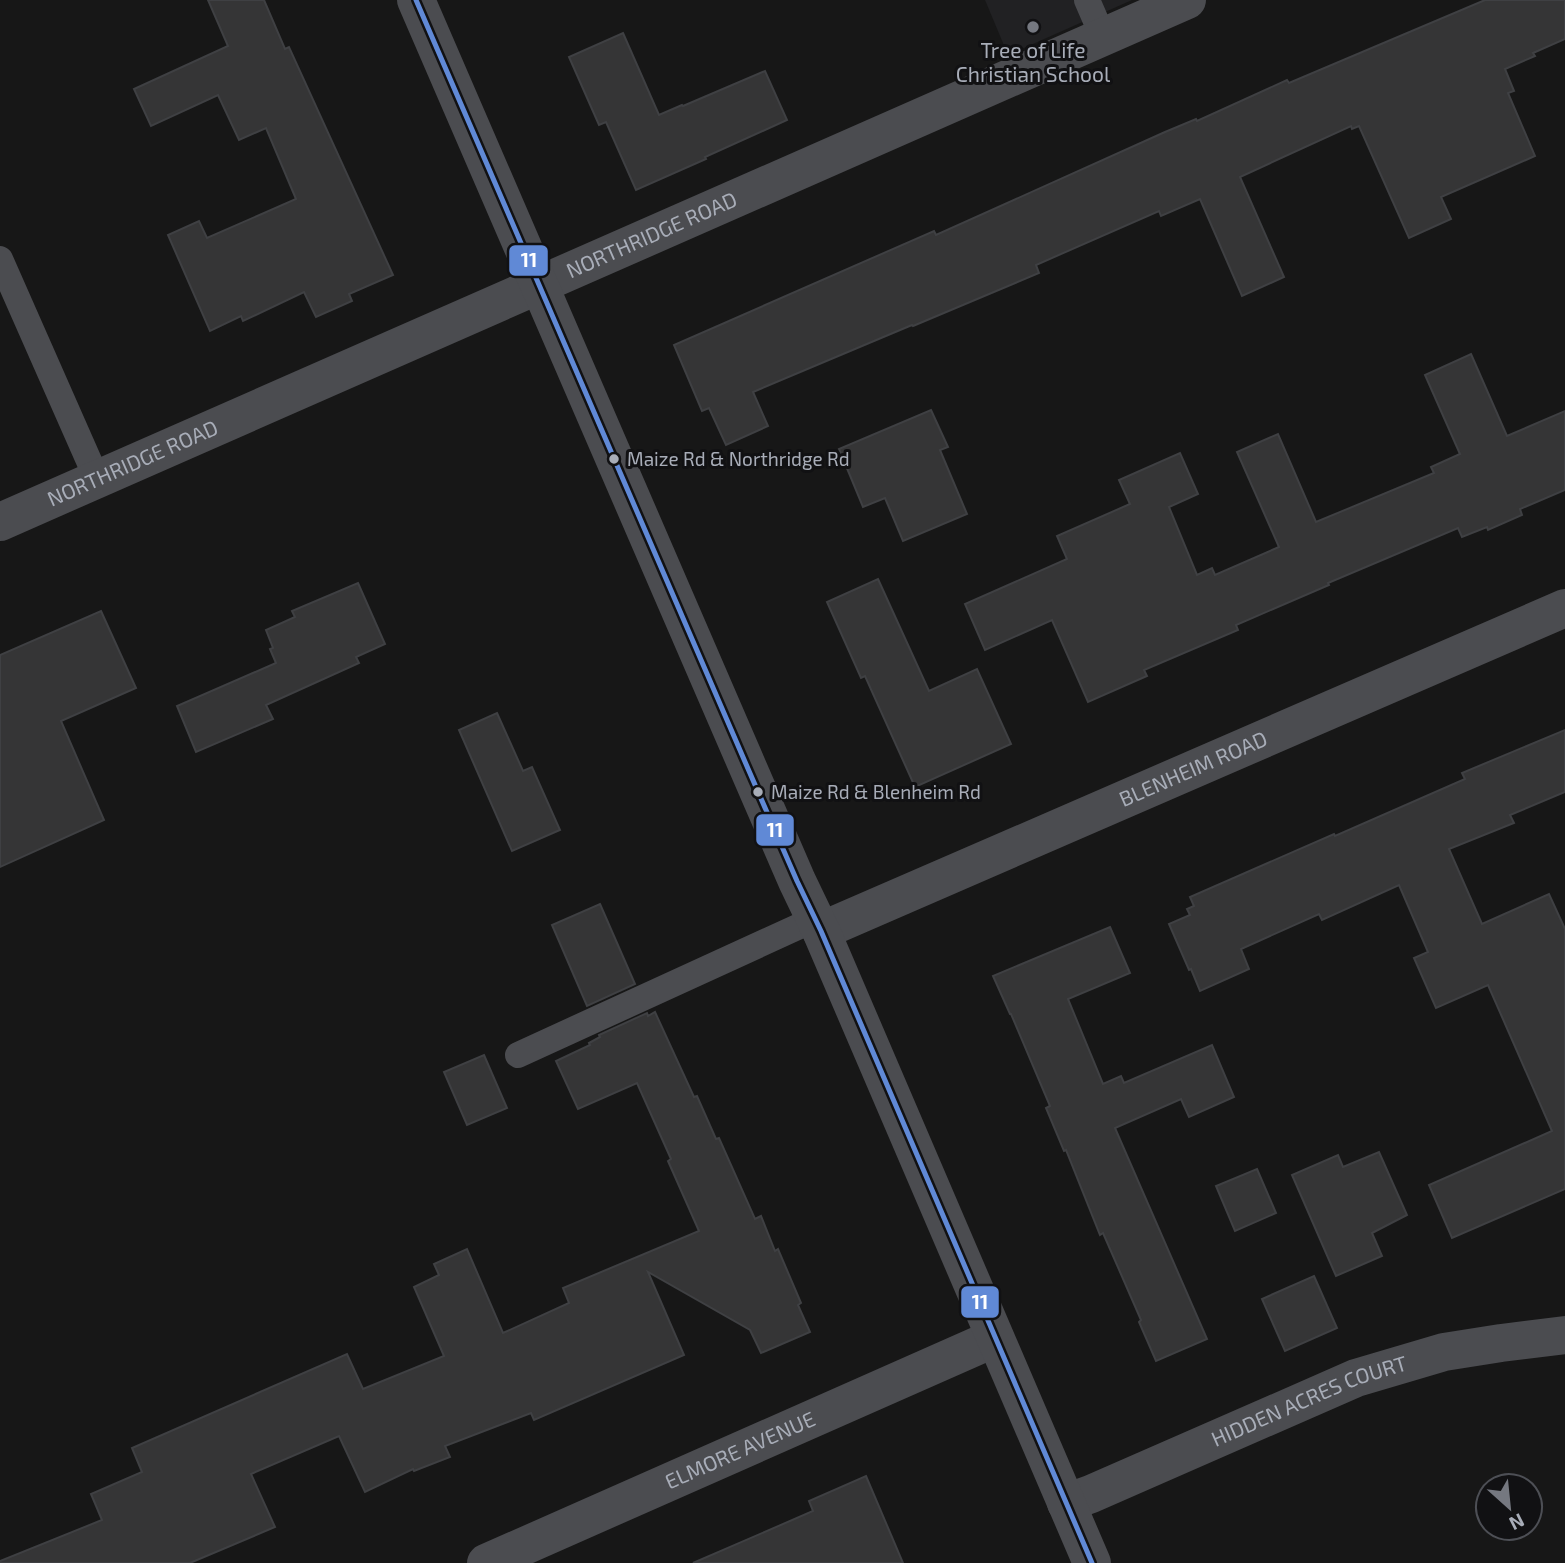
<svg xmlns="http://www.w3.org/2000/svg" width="1565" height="1563" viewBox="0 0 1565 1563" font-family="'Exo 2',sans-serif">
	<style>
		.built { fill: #212123 }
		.building { fill: #353536; stroke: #3f4043; stroke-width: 2 }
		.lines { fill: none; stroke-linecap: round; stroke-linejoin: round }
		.service { stroke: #4b4c50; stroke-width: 26 }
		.minor { stroke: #4b4c50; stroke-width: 38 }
		.tertiary { stroke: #4b4c50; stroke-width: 38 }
		.bus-1-casing { stroke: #111113; stroke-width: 10 }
		.bus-1 { stroke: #6089d6; stroke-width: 5 }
		.poi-dot { fill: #757880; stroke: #111113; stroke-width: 2.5 }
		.bus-dot { fill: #a8adb8; stroke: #111113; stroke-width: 2.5 }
		.labels { text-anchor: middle; stroke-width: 6; stroke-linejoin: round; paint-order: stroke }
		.bus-label { font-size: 19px; fill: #a8adb8; stroke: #111113; text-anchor: start }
		.poi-label { font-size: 21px; fill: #a8adb8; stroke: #111113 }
		.street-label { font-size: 21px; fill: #a8adb8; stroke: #111113 }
		.line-badge { stroke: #111113; stroke-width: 2.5 }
		.badge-label { font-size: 19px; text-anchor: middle; font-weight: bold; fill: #fff }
	</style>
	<rect width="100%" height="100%" fill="#171717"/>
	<!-- built -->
	<polygon class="built" points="985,0 1132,0 1008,55"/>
	<!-- building -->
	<g class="building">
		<polygon points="208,0 264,0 285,49 289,47 393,275 349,294 352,301 316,317 304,292 243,321 241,316 210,331 168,235 199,221 207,238 296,199 266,128 239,140 218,95 151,126 134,89 228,46"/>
		<polygon points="1485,0 1565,0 1565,39 1533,53 1535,56 1505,69 1514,91 1508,93 1535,156 1441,197 1451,219 1409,238 1359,126 1352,129 1351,126 1240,177 1284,277 1242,296 1200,199 1161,216 1159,211 1036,265 1039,273 913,326 912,325 753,392 768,426 726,445 709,408 702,411 674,345 934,231 936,235 1165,132 1196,119 1197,121 1287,80 1289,83"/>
		<polygon points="623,33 659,115 682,105 683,106 765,71 787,120 705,157 706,159 636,190 606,122 599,125 569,57"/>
		<polygon points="1471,354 1507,436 1565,411 1565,490 1520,509 1522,515 1488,530 1487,527 1462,537 1458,528 1328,583 1329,585 1236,625 1238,630 1144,670 1147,676 1088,702 1052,620 985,650 965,604 1067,559 1057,536 1130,504 1119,480 1180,453 1198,494 1169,507 1197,575 1212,568 1215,575 1279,547 1237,452 1278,434 1316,522 1434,473 1431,467 1460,454 1425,375"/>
		<polygon points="931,410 948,447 940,450 967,514 903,541 885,498 863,507 839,449"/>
		<polygon points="878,579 929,691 977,669 1011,744 915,787 865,676 861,678 827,602"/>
		<polygon points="358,583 385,644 356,657 359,663 266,705 273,719 196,752 177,706 276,663 270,649 273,648 266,630 295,617 292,611"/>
		<polygon points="101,611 136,688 61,721 104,820 0,867 0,655"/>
		<polygon points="497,713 523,771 532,767 560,830 512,851 459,730"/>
		<polygon points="1565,730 1565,792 1510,815 1514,823 1449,849 1482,924 1549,894 1565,929 1565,1189 1452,1238 1429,1185 1552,1131 1488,985 1436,1008 1414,958 1428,952 1399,885 1322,920 1319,914 1241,949 1249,969 1200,991 1191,969 1189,970 1169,924 1190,915 1187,909 1194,906 1190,897 1334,834 1335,836 1465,779 1462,773"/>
		<polygon points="600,904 635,984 587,1006 552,925"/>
		<polygon points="1110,927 1130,973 1068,999 1103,1084 1121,1076 1124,1083 1212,1045 1234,1097 1189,1117 1181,1099 1115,1128 1207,1339 1156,1361 1139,1322 1141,1320 1103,1233 1100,1235 1066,1150 1064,1151 1046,1108 1050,1106 1011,1014 1010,1014 993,976"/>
		<polygon points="655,1012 694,1097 697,1096 716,1139 719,1138 755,1219 761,1216 775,1251 778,1249 801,1303 798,1305 810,1332 761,1353 750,1330 648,1272 684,1355 534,1420 531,1413 445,1446 450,1457 414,1471 413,1469 365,1492 339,1436 251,1474 275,1527 190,1563 0,1563 0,1561 102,1520 91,1494 142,1472 132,1448 347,1354 363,1389 444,1356 414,1287 439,1275 434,1264 467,1249 503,1333 569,1303 563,1288 699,1231 668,1161 671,1159 637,1083 578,1109 556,1061 590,1045 589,1043 600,1037 599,1035 647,1013 648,1016"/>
		<polygon points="484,1055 507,1108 467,1125 444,1072"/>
		<polygon points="1379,1152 1407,1215 1372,1233 1382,1256 1336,1276 1292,1175 1338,1155 1343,1167"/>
		<polygon points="1257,1169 1276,1213 1235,1231 1216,1186"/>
		<polygon points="1314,1276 1337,1328 1285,1351 1262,1299"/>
		<polygon points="866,1476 903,1563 693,1563 813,1511 809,1501"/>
	</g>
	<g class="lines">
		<!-- service -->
		<g class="service">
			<polyline points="1087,0 1103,37"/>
			<polyline points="0,259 97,479"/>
			<polyline points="518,1055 815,919"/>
		</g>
		<!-- minor -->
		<g class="minor">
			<path id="s1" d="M0 522 1187 0"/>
			<path id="s2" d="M821 931 1565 608"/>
			<path id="s3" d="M1066 1503 1091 1494 1356 1378 1444 1352 1501 1343 1565 1335"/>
			<path id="s4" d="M486 1563 995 1338"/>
		</g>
		<!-- tertiary -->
		<path class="tertiary" d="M416 0C544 293 669 588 797 881L821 931 1092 1563"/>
		<defs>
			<polyline id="bus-1" points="416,0 749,771 797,881 821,931 1092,1563"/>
		</defs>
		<!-- bus-1 casing -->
		<use href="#bus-1" class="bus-1-casing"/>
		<!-- bus-1 -->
		<use href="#bus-1" class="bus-1"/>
	</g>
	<!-- markers -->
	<circle class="poi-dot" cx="1033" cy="27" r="7"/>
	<g class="bus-dot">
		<circle cx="614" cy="459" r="6"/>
		<circle cx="758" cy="792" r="6"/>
	</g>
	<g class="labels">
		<!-- bus labels -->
		<g class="bus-label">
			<text x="627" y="466">Maize Rd &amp; Northridge Rd</text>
			<text x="771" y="799">Maize Rd &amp; Blenheim Rd</text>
		</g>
		<!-- poi labels -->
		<g class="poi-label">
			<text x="1033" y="58">Tree of Life<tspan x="1033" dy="24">Christian School</tspan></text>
		</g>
		<!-- street labels -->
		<g class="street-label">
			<text dy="7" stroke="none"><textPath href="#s1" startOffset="712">NORTHRIDGE ROAD</textPath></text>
			<text dy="7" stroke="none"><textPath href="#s1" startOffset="145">NORTHRIDGE ROAD</textPath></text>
			<text dy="7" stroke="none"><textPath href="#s2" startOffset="406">BLENHEIM ROAD</textPath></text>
			<text dy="7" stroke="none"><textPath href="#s3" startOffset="264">HIDDEN ACRES COURT</textPath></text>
			<text dy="7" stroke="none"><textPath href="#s4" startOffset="278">ELMORE AVENUE</textPath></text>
		</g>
	</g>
	<g class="line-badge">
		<rect x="508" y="244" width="41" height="33" rx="7" fill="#6089d6"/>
		<rect x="755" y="813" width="40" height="34" rx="7" fill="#6089d6"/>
		<rect x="960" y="1285" width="40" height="34" rx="7" fill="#6089d6"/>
	</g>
	<g class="badge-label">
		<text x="529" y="267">11</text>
		<text x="775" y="837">11</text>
		<text x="980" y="1309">11</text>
	</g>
	<!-- north arrow -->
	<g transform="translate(1509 1507) rotate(153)"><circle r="33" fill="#111113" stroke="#4d4f55" stroke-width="2"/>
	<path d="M0-5L12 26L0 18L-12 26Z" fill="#757880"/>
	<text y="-10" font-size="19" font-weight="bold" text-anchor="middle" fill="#a8adb8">N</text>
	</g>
</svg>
